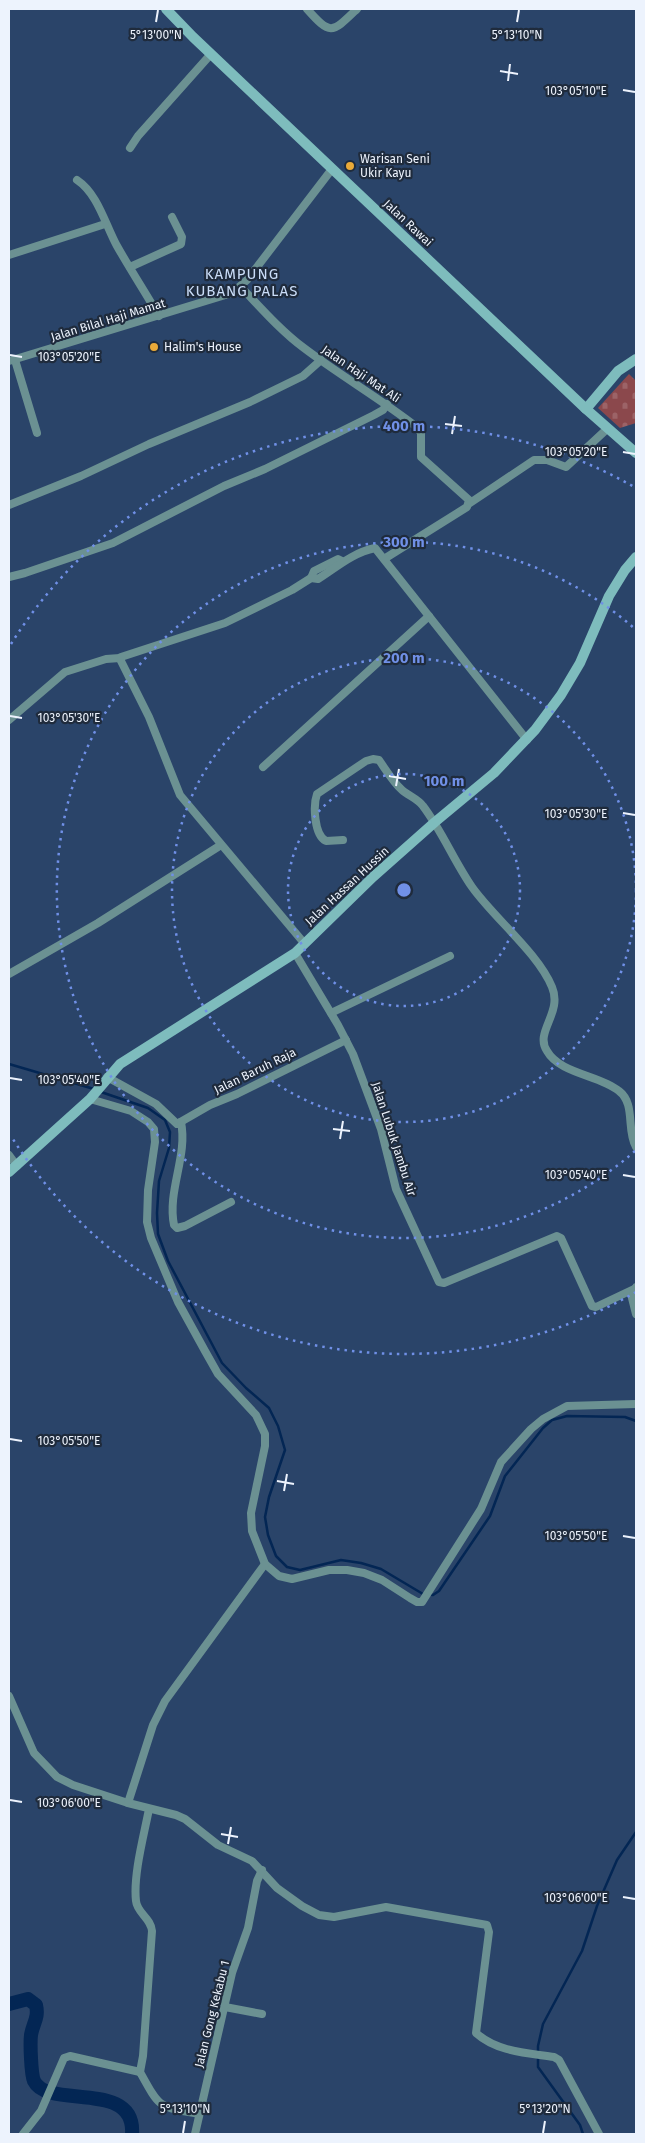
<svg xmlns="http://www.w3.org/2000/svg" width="645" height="2143" viewBox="0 0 645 2143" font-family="'Fira Sans',sans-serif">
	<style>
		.cemetery { fill: url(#cemetery-stones) }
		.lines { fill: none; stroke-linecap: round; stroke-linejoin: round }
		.stream { stroke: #032654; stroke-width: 2.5 }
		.river { stroke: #032654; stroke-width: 14 }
		.street { stroke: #6b9192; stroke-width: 8 }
		.secondary { stroke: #7ebcbd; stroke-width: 10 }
		.ticks { fill: none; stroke: #edf3fd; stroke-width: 2 }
		.ring { fill: none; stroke: #7090e7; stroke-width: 2.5; stroke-dasharray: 2.5 5 }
		.poi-dot { fill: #eaaa39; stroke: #1f2b3c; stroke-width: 2 }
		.labels { text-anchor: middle; stroke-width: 4.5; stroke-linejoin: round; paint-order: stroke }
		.poi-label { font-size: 12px; fill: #edf3fd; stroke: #1f2b3c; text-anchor: start }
		.street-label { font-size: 12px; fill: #edf3fd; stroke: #1f2b3c }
		.quarter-label { font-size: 15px; letter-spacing: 1px; fill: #caddf8; stroke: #1f2b3c }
		.ticks-label { font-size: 12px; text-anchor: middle; fill: #edf3fd; stroke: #1f2b3c; stroke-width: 4.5; stroke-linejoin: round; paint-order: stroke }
		.centre { fill: #7090e7; stroke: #1f2b3c; stroke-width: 2.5 }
		.ring-label { font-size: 15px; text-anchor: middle; font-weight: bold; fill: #7090e7; stroke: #1f2b3c; stroke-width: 4.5; stroke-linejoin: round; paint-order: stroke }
	</style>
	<defs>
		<pattern id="cemetery-stones" width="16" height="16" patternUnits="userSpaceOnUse" patternTransform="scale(1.25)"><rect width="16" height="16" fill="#8b484c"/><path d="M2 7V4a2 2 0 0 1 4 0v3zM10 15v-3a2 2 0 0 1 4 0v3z" fill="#9c6367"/></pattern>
	</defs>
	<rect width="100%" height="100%" fill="#2a4469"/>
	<!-- cemetery -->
	<polygon class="cemetery" points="629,374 636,381 636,423 620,428 598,408"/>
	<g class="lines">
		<!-- stream -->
		<g class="stream">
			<polyline points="9,1064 94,1089"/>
			<polyline points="101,1092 148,1108 165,1120 170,1132 169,1148 159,1181 157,1213 158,1234 168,1261 222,1363 246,1388 269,1408 278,1426 285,1450 269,1497 265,1517 268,1535 276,1556 287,1567 300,1570 341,1560 361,1563 381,1569 423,1594 433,1595 439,1591 490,1516 505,1476 543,1428 552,1420 567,1416 625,1417 636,1421"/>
			<polyline points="583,2134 580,2125 538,2067 538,2046 543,2024 582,1951 597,1906 617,1860 636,1832"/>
		</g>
		<!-- river -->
		<path class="river" d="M9 2004 28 1999 36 2005C39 2018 33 2023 31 2035 30 2043 31 2074 34 2081 48 2110 136 2079 132 2134"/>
		<!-- street -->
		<g class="street">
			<path d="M307 9C331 36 332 33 357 9"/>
			<polyline points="130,148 138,136 211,54"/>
			<path d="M77 180C98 194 105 224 117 246 130 269 145 292 159 316"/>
			<polyline points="9,255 105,224"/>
			<polyline points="130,267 181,244 182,237 172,217"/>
			<path d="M241 287C261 308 281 331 304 348 341 376 381 399 418 428L421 433V457L469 500 467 507 384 559"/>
			<polyline points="15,360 37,433"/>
			<polyline points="9,361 232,293 247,280 332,169"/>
			<polyline points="470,503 534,460 547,460 566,467 607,429"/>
			<polyline points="9,505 81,476 149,444 250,402 303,376 321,360"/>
			<polyline points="9,577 25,573 113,543 224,486 265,469 374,415 383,410 387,404"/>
			<polyline points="311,578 314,571 338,559 342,561"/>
			<polyline points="9,720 65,672 106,659 120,658"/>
			<polyline points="263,767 429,616"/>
			<path d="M343 840 326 841C314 835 313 805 317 794L366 761 373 759 379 760C386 770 393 782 402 790 409 796 418 799 423 806 442 831 454 861 472 887 494 918 538 953 552 987 563 1013 534 1032 547 1051 560 1074 600 1075 619 1091 636 1104 626 1130 636 1147"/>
			<path d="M304 943 180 795 149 717 121 661V657L225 623 292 590 311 578 318 579C337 567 352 553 375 548L527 740"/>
			<polyline points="295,953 338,1025 353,1054 381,1129 396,1189 439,1282 444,1283 557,1236 561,1238 592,1306 596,1307 634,1289"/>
			<polyline points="9,974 98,923 221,845"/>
			<polyline points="331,1013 450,956"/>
			<polyline points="107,1077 156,1104 177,1124 210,1105 237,1094 346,1040"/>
			<polyline points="90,1099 131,1111 148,1122 154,1129 155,1142 148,1190 147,1222 151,1238 178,1302 205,1351 218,1374 256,1415 265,1434 265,1446 251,1513 252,1531 265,1564 279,1576 292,1579 329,1570 347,1570 364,1573 382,1580 410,1598 417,1602 422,1602 481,1509 501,1462 531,1429 543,1419 567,1406 636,1404"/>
			<path d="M181 1122C188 1156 167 1191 174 1225L177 1228 185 1226 231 1202"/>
			<polyline points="9,1155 17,1166"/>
			<polyline points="636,1287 632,1298 636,1314"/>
			<path d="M9 1696 34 1753 57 1777 73 1785 128 1803 176 1815 185 1819 218 1845 252 1861 277 1888 302 1906 319 1915 334 1917 386 1907 487 1925 489 1932 476 2033C497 2052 528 2053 554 2057L559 2060 599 2134"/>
			<polyline points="128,1803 153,1725 165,1701 265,1564"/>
			<path d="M149 1809C144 1835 133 1875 136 1901 137 1913 151 1918 152 1931L143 2056 140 2072C161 2110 158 2106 199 2114"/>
			<polyline points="225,2007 262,2014"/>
			<polyline points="23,2134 41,2111 64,2058 70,2056 140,2072"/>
			<polyline points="195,2134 232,1973 248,1928 257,1881 262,1870"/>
		</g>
		<!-- secondary -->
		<g class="secondary">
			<polyline points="166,9 193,37 586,409 636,453"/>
			<polyline points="586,409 618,371 636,359"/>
			<polyline points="9,1172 90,1099 120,1064 295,953 373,877 435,822 494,773 535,730 561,695 580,663 609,596 625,570 636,557"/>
		</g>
	</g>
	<!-- ticks -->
	<path class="ticks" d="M156 22 158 10M517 22 519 10M500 71 518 74M508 81 510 64M623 90 635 92M10 355 22 357M445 424 462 426M452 434 455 416M623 452 635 454M10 716 22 718M389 776 406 779M396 786 399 769M623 813 635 815M10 1078 22 1080M333 1129 350 1131M340 1139 343 1121M623 1175 635 1177M10 1439 22 1441M277 1481 294 1484M284 1491 287 1474M623 1536 635 1538M10 1800 22 1802M221 1834 238 1837M228 1844 231 1827M623 1897 635 1899M183 2133 185 2121M543 2133 545 2121"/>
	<!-- distance rings -->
	<g class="ring">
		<circle cx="404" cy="890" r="116"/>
		<circle cx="404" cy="890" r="232"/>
		<path d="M635 1151A348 348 0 1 1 635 629"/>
		<path d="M636 1292A464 464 0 0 1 11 1136M11 644A464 464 0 0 1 636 488"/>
	</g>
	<!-- markers -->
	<g class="poi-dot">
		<circle cx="350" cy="166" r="5"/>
		<circle cx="154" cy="347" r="5"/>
	</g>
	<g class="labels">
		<!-- poi labels -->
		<g class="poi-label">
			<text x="360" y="163">Warisan Seni<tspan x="360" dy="14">Ukir Kayu</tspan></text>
			<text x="164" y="351">Halim's House</text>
		</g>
		<!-- street labels -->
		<g class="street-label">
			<text transform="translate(408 223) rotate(43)" y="4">Jalan Rawai</text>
			<text transform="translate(108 320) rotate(-17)" y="4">Jalan Bilal Haji Mamat</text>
			<text transform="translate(361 374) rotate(34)" y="4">Jalan Haji Mat Ali</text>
			<text transform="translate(347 886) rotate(-43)" y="4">Jalan Hassan Hussin</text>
			<text transform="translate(255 1071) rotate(-26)" y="4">Jalan Baruh Raja</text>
			<text transform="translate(394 1139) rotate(72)" y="4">Jalan Lubuk Jambu Air</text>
			<text transform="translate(212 2014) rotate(-76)" y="4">Jalan Gong Kekabu 1</text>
		</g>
		<!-- quarter labels -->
		<g class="quarter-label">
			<text x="242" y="279">KAMPUNG<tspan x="242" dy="17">KUBANG PALAS</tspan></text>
		</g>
	</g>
	<g class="ticks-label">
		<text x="156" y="39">5°13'00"N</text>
		<text x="517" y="39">5°13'10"N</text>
		<text x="576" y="95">103°05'10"E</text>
		<text x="69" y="361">103°05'20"E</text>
		<text x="576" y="456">103°05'20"E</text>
		<text x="69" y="722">103°05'30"E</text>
		<text x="576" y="818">103°05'30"E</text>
		<text x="69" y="1084">103°05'40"E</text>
		<text x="576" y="1179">103°05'40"E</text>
		<text x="69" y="1445">103°05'50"E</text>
		<text x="576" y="1540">103°05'50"E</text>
		<text x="69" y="1807">103°06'00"E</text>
		<text x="576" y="1902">103°06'00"E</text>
		<text x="185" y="2113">5°13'10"N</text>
		<text x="545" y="2113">5°13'20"N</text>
	</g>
	<circle cx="404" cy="890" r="8" class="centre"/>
	<g class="ring-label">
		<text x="404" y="431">400 m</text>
		<text x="404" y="547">300 m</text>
		<text x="404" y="663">200 m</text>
		<text x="444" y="786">100 m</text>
	</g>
	<!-- border -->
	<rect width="645" height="2143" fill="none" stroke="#edf3fd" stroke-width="20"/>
</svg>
